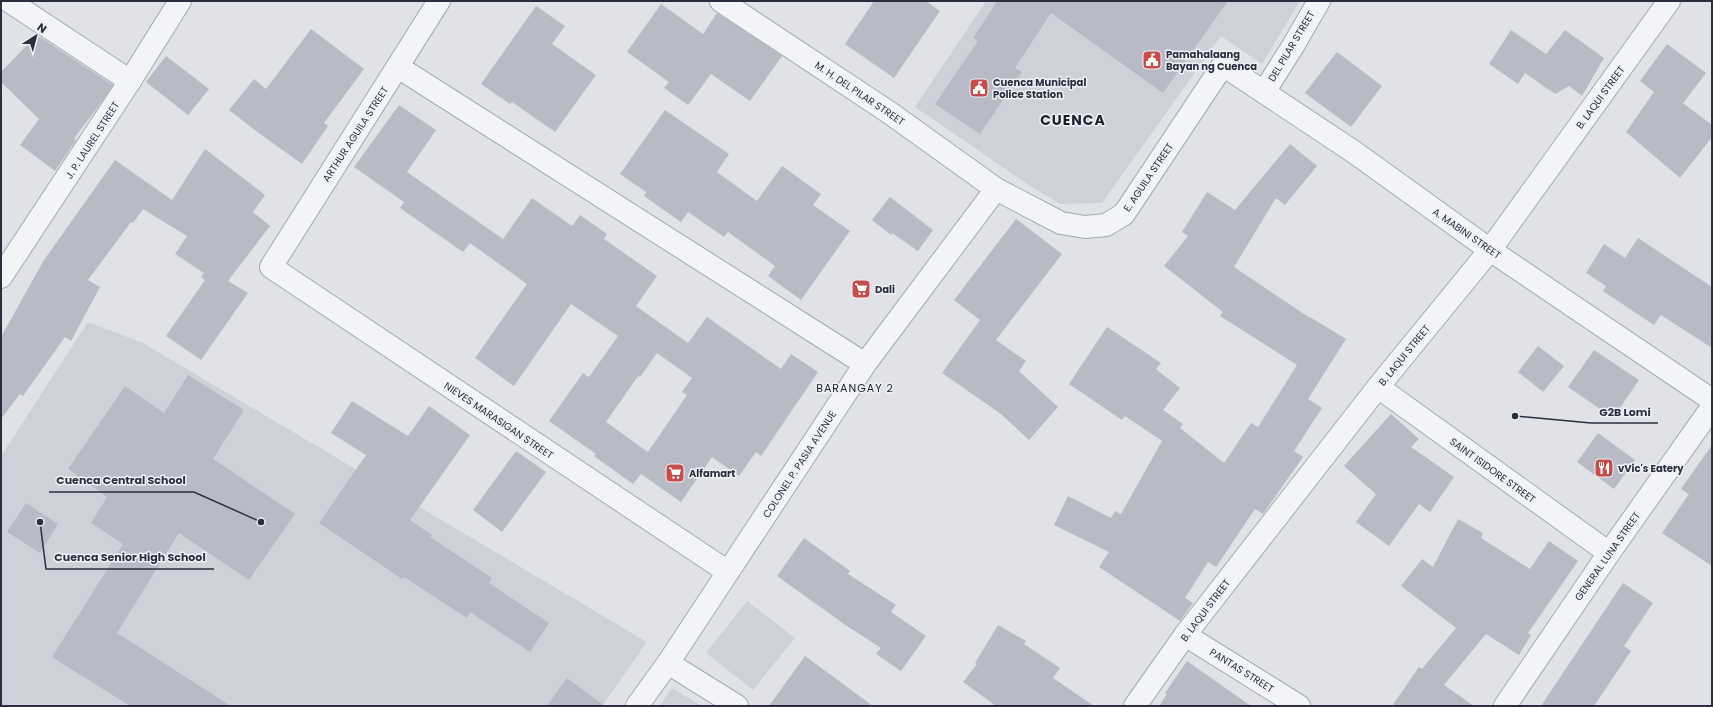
<svg xmlns="http://www.w3.org/2000/svg" width="1713" height="707" viewBox="0 0 1713 707" font-family="Poppins,sans-serif">
	<style>
		.built { fill: #cfd1da }
		.building { fill: #b8bbc5; fill-rule: evenodd }
		.lines { fill: none; stroke-linecap: round; stroke-linejoin: round }
		.minor-casing { stroke: #a6a8b2; stroke-width: 24 }
		.minor { stroke: #f3f4f7; stroke-width: 22 }
		.labels { text-anchor: middle; stroke-width: 3; stroke-linejoin: round; paint-order: stroke }
		.street-label { font-size: 10px; fill: #2a2e3f; stroke: #f0f1f6 }
		.poi-label { font-size: 10px; font-weight: bold; fill: #2a2e3f; stroke: #f0f1f6; text-anchor: start }
		.neighbourhood-label { font-size: 11px; letter-spacing: 1px; fill: #1c2030; stroke: #f0f1f6 }
		.district-label { font-size: 14px; font-weight: bold; letter-spacing: 1px; fill: #1c2030; stroke: #f0f1f6 }
		.leader { fill: none; stroke: #2a2e3f; stroke-width: 1.5 }
		.callout-dot { fill: #2a2e3f; stroke: #f0f1f6; stroke-width: 1.5 }
		.callout-label { font-size: 11px; text-anchor: middle; font-weight: bold; fill: #2a2e3f; stroke: #f0f1f6; stroke-width: 3; stroke-linejoin: round; paint-order: stroke }
	</style>
	<rect width="100%" height="100%" fill="#e0e2e8"/>
	<!-- built -->
	<g class="built">
		<polygon points="986,1 1300,1 1262,64 1221,36 1102,203 1060,204 1030,186 915,107"/>
		<polygon points="88,322 143,343 647,642 602,706 1,706 1,456"/>
		<polygon points="747,601 795,638 753,690 706,653"/>
		<polygon points="672,688 702,706 660,706"/>
	</g>
	<!-- building -->
	<g class="building">
		<polygon points="874,1 926,1 940,11 894,78 845,44"/>
		<polygon points="997,1 1228,1 1163,93 1051,13 1015,68 1022,72 980,134 935,104 978,41 973,38"/>
		<polygon points="661,4 703,34 717,13 782,56 750,101 711,74 688,105 664,88 669,82 627,52"/>
		<polygon points="536,6 565,26 552,44 596,75 555,132 512,102 510,104 481,84"/>
		<polygon points="311,29 364,69 324,123 328,126 302,164 256,131 229,110 254,79 266,89"/>
		<polygon points="1511,30 1546,54 1565,30 1604,58 1582,96 1569,86 1555,94 1525,73 1518,84 1489,64"/>
		<polygon points="37,35 113,85 98,107 74,138 76,140 55,171 20,145 39,119 1,82 1,72"/>
		<polygon points="1667,44 1706,73 1683,103 1712,125 1712,137 1680,178 1626,132 1654,92 1640,81"/>
		<polygon points="1337,52 1382,86 1351,127 1305,93"/>
		<polygon points="166,56 209,89 188,115 146,82"/>
		<path d="M399 105 436 130 407 172 503 239 532 198 572 226 580 215 607 234 604 239 657 276 636 306 688 343 707 317 781 369 791 354 818 372 761 456 756 452 739 476 712 457 681 502 641 474 633 484 594 456 596 454 549 421 583 373 589 377 618 336 571 304 514 386 475 358 527 284 470 243 463 252 400 208 404 202 354 167ZM657 353 692 378 682 392 687 395 648 452 606 422 638 376 640 377Z"/>
		<polygon points="665,110 729,154 717,172 757,201 782,166 821,194 813,205 850,231 801,300 768,276 775,266 728,232 724,237 688,212 681,222 644,196 646,192 620,174"/>
		<polygon points="1290,144 1317,166 1285,205 1276,198 1234,267 1310,318 1310,317 1346,339 1308,399 1322,408 1294,451 1303,457 1263,514 1255,509 1216,567 1208,562 1185,598 1193,603 1180,621 1099,567 1109,552 1054,525 1068,496 1111,518 1115,511 1121,514 1162,441 1125,416 1122,420 1069,384 1107,327 1161,363 1156,369 1180,388 1163,410 1183,424 1180,428 1224,463 1251,423 1258,427 1297,365 1220,316 1223,312 1164,266 1188,236 1182,232 1207,192 1235,210"/>
		<polygon points="205,149 265,195 253,212 270,226 228,281 248,293 201,360 166,336 205,280 201,277 204,273 175,254 187,236 143,209 133,223 131,222 88,280 100,287 71,341 65,337 23,396 20,394 1,419 1,337 44,260 115,160 172,200"/>
		<polygon points="890,197 933,230 918,251 892,233 891,235 872,220"/>
		<polygon points="1016,219 1062,254 996,340 1026,361 1019,371 1058,407 1029,440 1001,414 942,373 980,320 954,300"/>
		<polygon points="1638,238 1712,287 1712,348 1661,315 1654,325 1603,291 1606,286 1586,273 1604,244 1625,258"/>
		<polygon points="1538,346 1564,366 1543,392 1518,372"/>
		<polygon points="1594,350 1639,380 1613,418 1568,387"/>
		<polygon points="188,375 244,410 213,459 295,514 249,580 179,533 117,633 231,706 130,706 52,657 123,544 91,523 107,497 68,469 125,386 164,413"/>
		<polygon points="352,401 408,436 429,406 470,435 410,520 432,535 430,537 492,578 489,583 549,623 530,652 470,612 467,618 404,577 402,579 319,523 366,455 331,433"/>
		<polygon points="1391,414 1419,439 1411,447 1454,477 1430,512 1419,504 1389,546 1356,522 1376,494 1344,466"/>
		<polygon points="1598,433 1635,460 1614,489 1577,462"/>
		<polygon points="1712,445 1712,566 1662,533 1689,494 1681,489"/>
		<polygon points="516,451 546,472 502,532 473,510"/>
		<polygon points="26,503 58,524 40,553 7,532"/>
		<polygon points="1458,519 1483,533 1481,538 1530,569 1549,541 1578,561 1528,633 1531,635 1519,655 1486,634 1444,685 1474,706 1392,706 1419,667 1422,669 1456,628 1401,586 1422,559 1433,567"/>
		<polygon points="804,538 850,571 848,574 896,605 891,612 926,636 901,671 876,654 881,648 844,624 777,576"/>
		<polygon points="1623,583 1653,603 1624,646 1631,651 1594,706 1541,706"/>
		<polygon points="998,625 1026,641 1024,644 1060,668 1053,678 1094,706 996,706 963,682 977,664 975,663"/>
		<polygon points="805,656 873,706 769,706"/>
		<polygon points="1187,661 1251,706 1159,706 1167,694 1165,693"/>
		<polygon points="567,678 605,706 547,706"/>
	</g>
	<g class="lines">
		<defs>
			<g id="minor">
				<polyline points="9,1 130,81"/>
				<polyline points="439,1 271,267 728,572"/>
				<polyline points="721,1 890,113 996,189 1061,223 1085,227 1106,225 1124,214 1223,65 1354,152 1490,250 1712,400"/>
				<polyline points="398,67 865,364"/>
				<polyline points="1264,92 1293,46 1319,1"/>
				<polyline points="1,277 130,81 180,1"/>
				<polyline points="1378,387 1609,553"/>
				<polyline points="1185,635 1299,706"/>
				<polyline points="668,663 737,706"/>
				<polyline points="637,706 668,663 728,572 865,364 996,189"/>
				<polyline points="1135,706 1185,635 1378,387 1490,250 1669,1"/>
				<polyline points="1505,706 1609,553 1712,407"/>
			</g>
		</defs>
		<!-- minor casing -->
		<use href="#minor" class="minor-casing"/>
		<!-- minor -->
		<use href="#minor" class="minor"/>
	</g>
	<!-- icons -->
	<defs>
		<symbol id="civic-square" viewBox="-11 -11 22 22"><rect x="-9" y="-9" width="18" height="18" rx="4" fill="#c54e4d" stroke="#f0f1f6"/><path d="M-.6-6.5H3V-4.5H.6V-3L4-1V1h2V6H-6V1h2V-1L-.6-3ZM-1.2 2.5V6h2.4V2.5Z" fill="#fff"/></symbol>
		<symbol id="supermarket-square" viewBox="-11 -11 22 22"><rect x="-9" y="-9" width="18" height="18" rx="4" fill="#c54e4d" stroke="#f0f1f6"/><path d="M-6-5.5h2.5l.6 2H6L4.5 2H-2.5L-4.4-4H-6ZM-1.5 3.2a1.3 1.3 0 1 0 .1 0ZM3 3.2a1.3 1.3 0 1 0 .1 0Z" fill="#fff"/></symbol>
		<symbol id="restaurant-square" viewBox="-11 -11 22 22"><rect x="-9" y="-9" width="18" height="18" rx="4" fill="#c54e4d" stroke="#f0f1f6"/><path d="M-5-6h1v4h1v-4h1v4h1v-4h1v5L-1.5 .5V6h-2V.5L-5-1ZM5-6V6H3V1.5H1.5Q1.5-4 5-6Z" fill="#fff"/></symbol>
	</defs>
	<g fill-rule="evenodd">
		<use href="#civic-square" x="1141" y="49" width="22" height="22"/>
		<use href="#civic-square" x="968" y="77" width="22" height="22"/>
		<use href="#supermarket-square" x="850" y="278" width="22" height="22"/>
		<use href="#restaurant-square" x="1593" y="457" width="22" height="22"/>
		<use href="#supermarket-square" x="664" y="462" width="22" height="22"/>
	</g>
	<g class="labels">
		<!-- street labels -->
		<g class="street-label">
			<text transform="translate(1291 46) rotate(-59)" y="4">DEL PILAR STREET</text>
			<text transform="translate(860 93) rotate(34)" y="4">M. H. DEL PILAR STREET</text>
			<text transform="translate(1600 97) rotate(-54)" y="4">B. LAQUI STREET</text>
			<text transform="translate(355 134) rotate(-57)" y="4">ARTHUR AGUILA STREET</text>
			<text transform="translate(92 140) rotate(-57)" y="4">J. P. LAUREL STREET</text>
			<text transform="translate(1148 177) rotate(-56)" y="4">E. AGUILA STREET</text>
			<text transform="translate(1467 233) rotate(35)" y="4">A. MABINI STREET</text>
			<text transform="translate(1404 355) rotate(-51)" y="4">B. LAQUI STREET</text>
			<text transform="translate(499 420) rotate(34)" y="4">NIEVES MARASIGAN STREET</text>
			<text transform="translate(799 464) rotate(-57)" y="4">COLONEL P. PASIA AVENUE</text>
			<text transform="translate(1493 470) rotate(36)" y="4">SAINT ISIDORE STREET</text>
			<text transform="translate(1607 556) rotate(-55)" y="4">GENERAL LUNA STREET</text>
			<text transform="translate(1205 610) rotate(-53)" y="4">B. LAQUI STREET</text>
			<text transform="translate(1242 670) rotate(32)" y="4">PANTAS STREET</text>
		</g>
		<!-- poi labels -->
		<g class="poi-label">
			<text x="1166" y="58">Pamahalaang<tspan x="1166" dy="12">Bayan ng Cuenca</tspan></text>
			<text x="993" y="86">Cuenca Municipal<tspan x="993" dy="12">Police Station</tspan></text>
			<text x="875" y="293">Dali</text>
			<text x="1618" y="472">vVic's Eatery</text>
			<text x="689" y="477">Alfamart</text>
		</g>
		<!-- neighbourhood labels -->
		<g class="neighbourhood-label">
			<text x="855" y="392">BARANGAY 2</text>
		</g>
		<!-- district labels -->
		<g class="district-label">
			<text x="1073" y="125">CUENCA</text>
		</g>
	</g>
	<!-- callouts -->
	<path class="leader" d="M1515 416L1591 423H1658M261 522L194 492H49M40 522L46 569H214"/>
	<g class="callout-dot">
		<circle cx="1515" cy="416" r="4"/>
		<circle cx="261" cy="522" r="4"/>
		<circle cx="40" cy="522" r="4"/>
	</g>
	<g class="callout-label">
		<text x="1625" y="416">G2B Lomi</text>
		<text x="121" y="484">Cuenca Central School</text>
		<text x="130" y="561">Cuenca Senior High School</text>
	</g>
	<!-- border -->
	<rect width="1713" height="707" fill="none" stroke="#2a2e3f" stroke-width="4"/>
	<!-- north arrow -->
	<g transform="translate(36 36) rotate(36)" stroke="#f0f1f6" stroke-width="3" paint-order="stroke">
	<path d="M0-3L7 15L0 10L-7 15Z" fill="#2a2e3f"/>
	<text y="-6" font-size="11" font-weight="bold" text-anchor="middle" fill="#2a2e3f">N</text>
	</g>
</svg>
